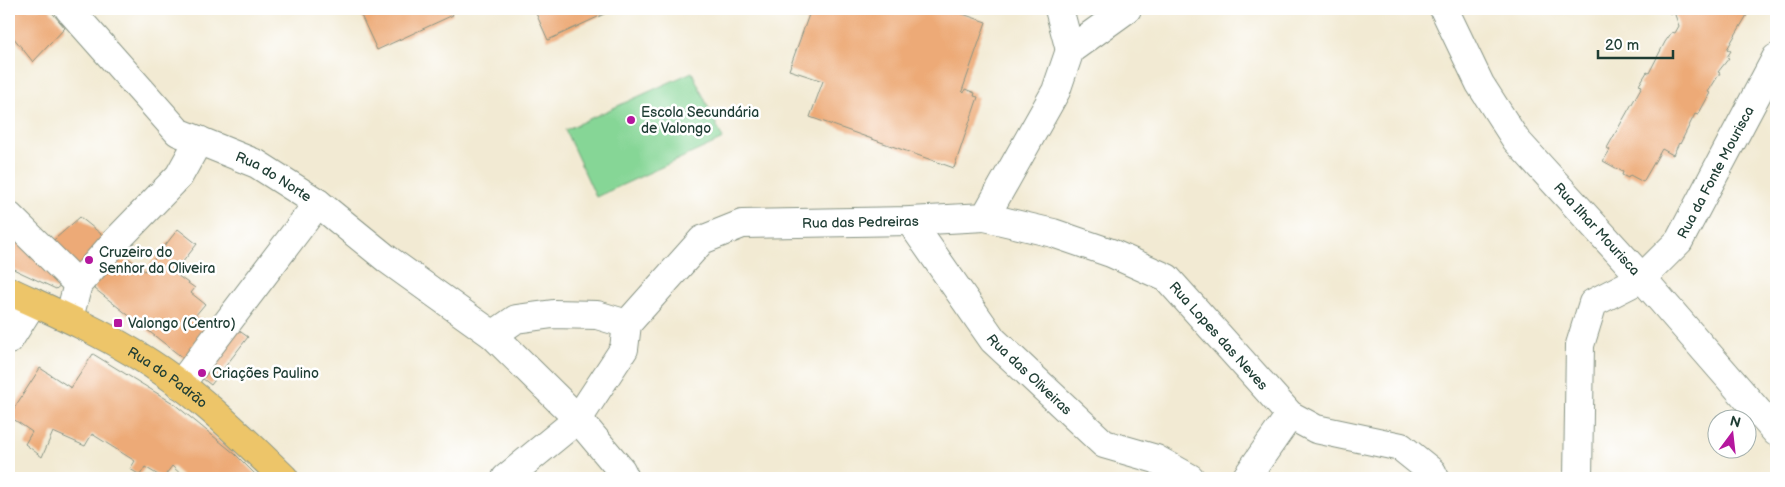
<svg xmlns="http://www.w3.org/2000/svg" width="1785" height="487" viewBox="0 0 1785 487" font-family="'Balsamiq Sans',sans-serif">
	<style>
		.green { fill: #86d696; stroke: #528a65 }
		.building { fill: #edaa77 }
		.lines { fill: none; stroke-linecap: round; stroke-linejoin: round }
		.minor-casing { stroke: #889484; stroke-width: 30 }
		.major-casing { stroke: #889484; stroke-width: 30 }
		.minor { stroke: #fff; stroke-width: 28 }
		.major { stroke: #edc569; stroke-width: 28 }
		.poi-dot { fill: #b5179e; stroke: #fff; stroke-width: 2 }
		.labels { text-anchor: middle; stroke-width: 5; stroke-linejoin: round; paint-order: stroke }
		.poi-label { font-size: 14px; fill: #1f3d34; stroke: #fff; text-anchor: start }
		.street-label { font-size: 14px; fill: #1f3d34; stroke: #fff }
	</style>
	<rect width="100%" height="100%" fill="#fff"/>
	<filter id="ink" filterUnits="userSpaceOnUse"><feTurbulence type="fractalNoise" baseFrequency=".02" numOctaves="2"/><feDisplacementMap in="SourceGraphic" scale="10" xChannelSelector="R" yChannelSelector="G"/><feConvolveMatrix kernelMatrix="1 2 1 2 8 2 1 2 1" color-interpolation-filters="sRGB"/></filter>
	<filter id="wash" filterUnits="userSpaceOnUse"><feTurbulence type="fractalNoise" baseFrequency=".0096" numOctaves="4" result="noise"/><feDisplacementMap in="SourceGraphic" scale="20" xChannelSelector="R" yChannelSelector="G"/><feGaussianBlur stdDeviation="1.12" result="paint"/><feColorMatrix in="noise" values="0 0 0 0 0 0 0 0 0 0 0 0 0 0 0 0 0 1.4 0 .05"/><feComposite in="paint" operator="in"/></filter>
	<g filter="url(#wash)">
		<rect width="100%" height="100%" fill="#f2ead3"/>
		<!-- green -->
		<polygon class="green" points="692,72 723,139 596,197 565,130"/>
		<g id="blocks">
			<!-- building -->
			<g class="building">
				<polygon points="9,9 49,9 65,28 33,62 9,32"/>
				<polygon points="358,9 450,9 453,15 377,50"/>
				<polygon points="534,9 615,9 548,40"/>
				<polygon points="811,9 948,9 986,22 962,91 964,93 965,89 975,93 974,96 978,97 954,168 810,117 823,81 789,70"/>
				<polygon points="1668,9 1750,10 1727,49 1731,51 1727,57 1729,58 1718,72 1720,73 1708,92 1710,93 1698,115 1695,114 1680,144 1679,143 1673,155 1662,149 1643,182 1630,175 1628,178 1622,175 1623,172 1603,161 1610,150 1607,148 1642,86 1639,85 1647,72 1649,73 1665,42 1672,32 1675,33 1679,26 1674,12 1670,14"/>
				<polygon points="80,217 106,238 79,270 47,246"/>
				<polygon points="9,226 62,284 56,289 9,267"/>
				<polygon points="178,229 197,244 174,273 195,288 191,293 205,304 195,316 213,330 188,362 95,289 94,286 119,251 145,271"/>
				<polygon points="231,325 248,337 211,385 194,372"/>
				<polygon points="93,354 173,403 235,454 259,478 185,478 172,466 163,478 145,467 140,475 130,469 135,461 92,434 85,446 53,432 42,457 25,444 32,432 9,416 40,368 71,388"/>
			</g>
		</g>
	</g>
	<g filter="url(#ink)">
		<use href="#blocks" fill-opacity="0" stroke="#889484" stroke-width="1"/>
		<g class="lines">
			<defs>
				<g id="minor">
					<path id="s1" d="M69 9 178 132 257 164 318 203 387 259 493 335 578 419 621 470 625 478"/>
					<polyline points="1059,9 1070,50"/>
					<path id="s2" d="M1444 9 1480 84 1516 140 1642 278 1776 432"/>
					<polyline points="9,216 78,284"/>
					<path id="s3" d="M985 217 1053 233 1111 253 1167 278 1290 415 1316 429 1401 447 1432 472 1435 478"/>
					<path id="s4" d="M910 221 993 340 1104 444 1156 459 1190 478"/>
					<polyline points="69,318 78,284 114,243 179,176 199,140"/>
					<polyline points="493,335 516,319 553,314 597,315 627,324"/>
					<polyline points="9,340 33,302"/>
					<polyline points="180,385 318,203"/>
					<path id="s5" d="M506 478 578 419 624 349 627 324 702 240 742 224 910 221 985 217 1056 91 1070 50 1127 9"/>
					<polyline points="1246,478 1290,415"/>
					<path id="s6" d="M1578 478 1580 345 1593 303 1642 278 1679 241 1776 58"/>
				</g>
				<g id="major">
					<path id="s7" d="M9 291C50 310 92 328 132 352 189 385 237 432 284 478"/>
				</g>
			</defs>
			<!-- minor casing -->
			<use href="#minor" class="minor-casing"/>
			<!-- major casing -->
			<use href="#major" class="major-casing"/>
			<!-- minor -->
			<use href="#minor" class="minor"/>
			<!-- major -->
			<use href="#major" class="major"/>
		</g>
	</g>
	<!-- markers -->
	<g class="poi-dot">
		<circle cx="631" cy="120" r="5"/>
		<circle cx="89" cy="260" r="5"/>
		<rect x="113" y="318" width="10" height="10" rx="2.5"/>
		<circle cx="202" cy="373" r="5"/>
	</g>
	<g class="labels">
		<!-- poi labels -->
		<g class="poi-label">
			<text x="641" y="117">Escola Secundária<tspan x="641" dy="16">de Valongo</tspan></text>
			<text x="99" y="257">Cruzeiro do<tspan x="99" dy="16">Senhor da Oliveira</tspan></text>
			<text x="128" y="328">Valongo (Centro)</text>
			<text x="212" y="378">Criações Paulino</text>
		</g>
		<!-- street labels -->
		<g class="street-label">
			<text dy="5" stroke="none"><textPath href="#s6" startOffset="362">Rua da Fonte Mourisca</textPath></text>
			<text dy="5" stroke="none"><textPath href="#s1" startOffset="270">Rua do Norte</textPath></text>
			<text dy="5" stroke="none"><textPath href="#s5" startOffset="476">Rua das Pedreiras</textPath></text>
			<text dy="5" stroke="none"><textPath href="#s2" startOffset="270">Rua Ilhar Mourisca</textPath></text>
			<text dy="5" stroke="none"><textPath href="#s3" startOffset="270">Rua Lopes das Neves</textPath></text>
			<text dy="5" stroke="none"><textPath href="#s4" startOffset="195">Rua das Oliveiras</textPath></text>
			<text dy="5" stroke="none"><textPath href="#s7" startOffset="181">Rua do Padrão</textPath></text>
		</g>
	</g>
	<!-- margin -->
	<rect width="1785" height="487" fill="none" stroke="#fff" stroke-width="30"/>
	<!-- north arrow -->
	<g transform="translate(1732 434) rotate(15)"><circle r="24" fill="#ffffff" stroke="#a5b1ae"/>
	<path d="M0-4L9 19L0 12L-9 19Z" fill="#b5179e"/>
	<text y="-8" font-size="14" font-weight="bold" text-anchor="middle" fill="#1f3d34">N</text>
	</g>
	<!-- scale -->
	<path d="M1598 50v8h75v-8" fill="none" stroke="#1f3d34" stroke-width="2.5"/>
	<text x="1605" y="50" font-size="15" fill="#1f3d34" stroke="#ffffff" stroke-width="4" paint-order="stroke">20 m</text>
</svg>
